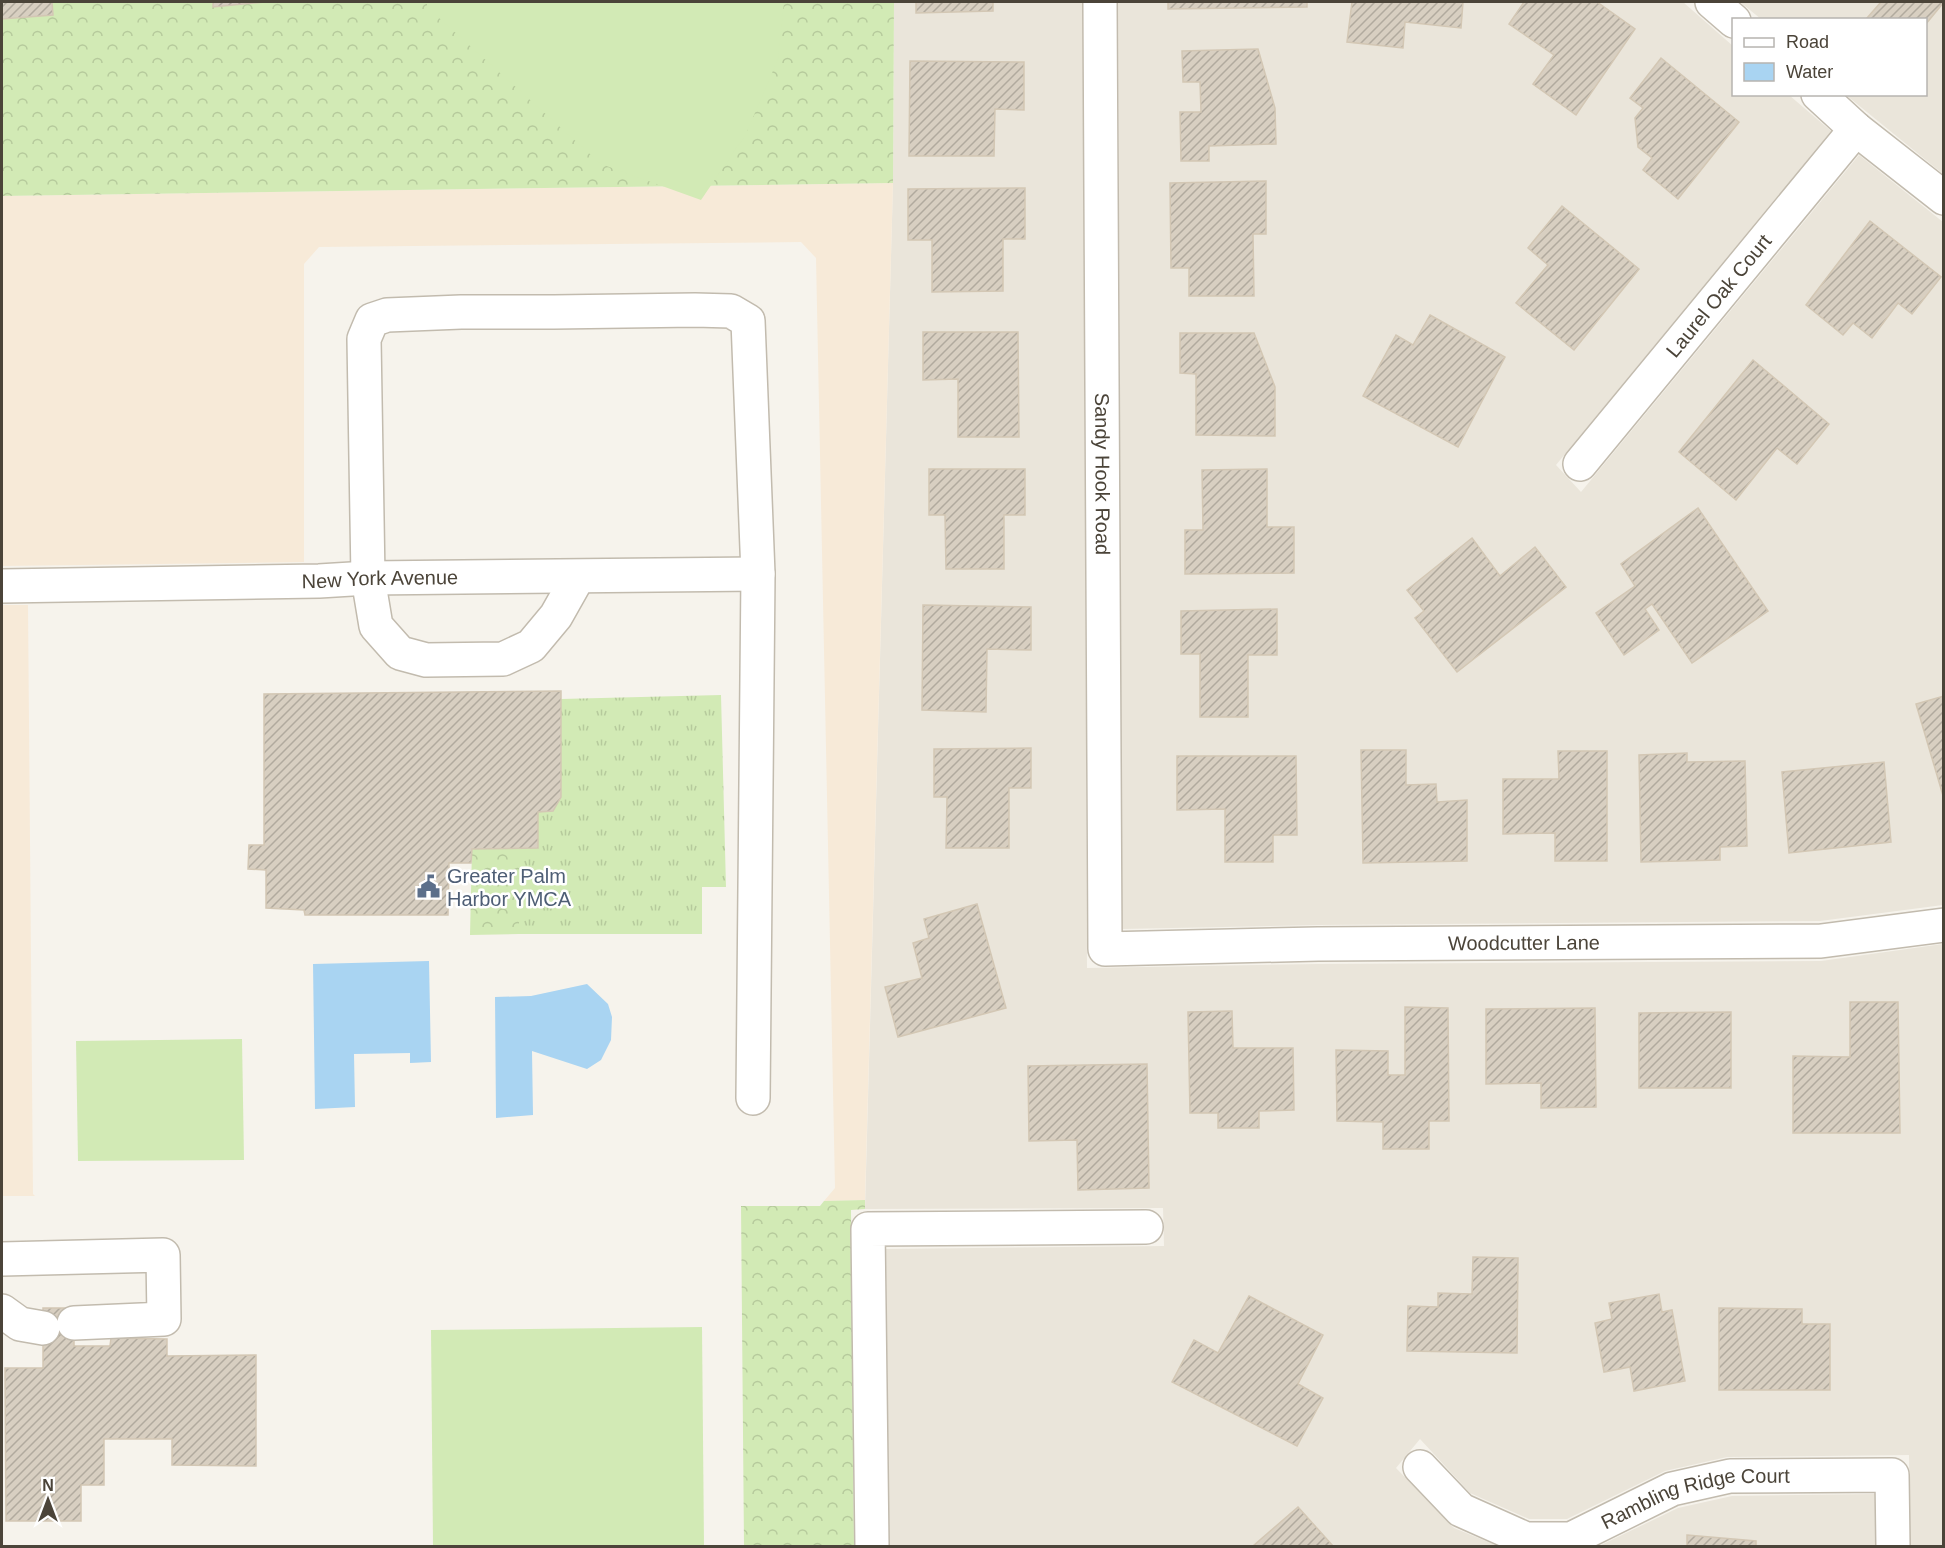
<svg xmlns="http://www.w3.org/2000/svg" width="1945" height="1548" viewBox="0 0 1945 1548" font-family="Arial,sans-serif">
	<style>
		.residential { fill: #eae5da }
		.commercial { fill: #f7ead8 }
		.grass { fill: url(#grass-tufts) }
		.forest { fill: url(#forest-crowns) }
		.pitch { fill: #d2eab5 }
		.water { fill: #a9d4f2 }
		.building { fill: url(#building-hatch); stroke: #d3c7b4; stroke-width: 1.5 }
		.lines { fill: none; stroke-linecap: round; stroke-linejoin: round }
		.minor-casing { stroke: #c2bbae; stroke-width: 36 }
		.minor { stroke: #fff; stroke-width: 33 }
		.labels { text-anchor: middle; stroke-width: 5; stroke-linejoin: round; paint-order: stroke }
		.street-label { font-size: 20px; fill: #4b4439; stroke: #fff }
		.service-label { font-size: 20px; fill: #4e5e75; stroke: #fff; text-anchor: start }
	</style>
	<defs>
		<pattern id="grass-tufts" width="24" height="20" patternUnits="userSpaceOnUse" patternTransform="scale(1.5)"><rect width="24" height="20" fill="#d2eab5"/><path d="M3 7l-1-3M5 7V3M7 7l1-3M15 17l-1-3M17 17v-4M19 17l1-3" fill="none" stroke="#b6ca9c"/></pattern>
		<pattern id="forest-crowns" width="20" height="18" patternUnits="userSpaceOnUse" patternTransform="scale(1.5)"><rect width="20" height="18" fill="#d2eab5"/><path d="M2 6a3 3 0 1 1 6 0M12 15a3 3 0 1 1 6 0" fill="none" stroke="#b6ca9c"/></pattern>
		<pattern id="building-hatch" width="6" height="6" patternUnits="userSpaceOnUse" patternTransform="scale(1.5)"><rect width="6" height="6" fill="#d8cfc1"/><path d="M-1 1l2-2M0 6l6-6M5 7l2-2" fill="none" stroke="#b1aa9e"/></pattern>
	</defs>
	<rect width="100%" height="100%" fill="#f6f3ec"/>
	<!-- residential -->
	<g class="residential">
		<polygon points="894,2 1083,2 1087,968 1318,964 1821,961 1943,944 1943,1546 1910,1546 1909,1455 1727,1457 1665,1471 1567,1519 1529,1519 1470,1493 1420,1439 1396,1468 1454,1528 1498,1546 889,1546 886,1249 1164,1246 1163,1208 865,1209 893,183"/>
		<polygon points="1118,2 1683,2 1733,46 1734,94 1789,95 1831,131 1556,465 1581,492 1859,155 1943,222 1943,905 1820,921 1318,925 1122,929"/>
		<polygon points="1740,2 1943,2 1943,174 1846,95 1926,94 1926,20 1761,19"/>
		<polygon points="1875,1494 1875,1546 1599,1546 1678,1508 1732,1496"/>
	</g>
	<!-- commercial -->
	<g class="commercial">
		<polygon points="893,183 865,1200 824,1201 835,1188 816,258 801,242 319,247 304,264 304,562 2,566 2,196"/>
		<polygon points="2,605 28,605 33,1194 35,1196 2,1196"/>
	</g>
	<!-- grass -->
	<polygon class="grass" points="721,695 726,887 702,887 702,934 519,934 519,848 538,848 538,812 561,797 561,699"/>
	<!-- forest -->
	<g class="forest">
		<polygon points="2,2 894,2 893,183 2,196"/>
		<polygon points="519,848 519,934 470,935 472,849"/>
		<polygon points="865,1200 865,1209 851,1210 854,1546 744,1546 741,1206 820,1206 824,1201"/>
	</g>
	<!-- pitch -->
	<g class="pitch">
		<polygon points="427,2 784,2 778,59 746,134 701,200 601,164 427,7"/>
		<polygon points="242,1039 244,1160 78,1161 76,1041"/>
		<polygon points="702,1327 704,1546 433,1546 431,1330"/>
	</g>
	<!-- water -->
	<g class="water">
		<polygon points="429,961 431,1062 410,1063 410,1053 354,1054 355,1107 315,1109 313,964"/>
		<polygon points="587,984 608,1004 612,1017 611,1040 601,1060 587,1069 532,1051 533,1115 496,1118 495,997 531,996"/>
	</g>
	<!-- building -->
	<g class="building">
		<polygon points="2,2 52,2 53,15 2,19"/>
		<polygon points="213,2 265,2 213,7"/>
		<polygon points="916,2 993,2 993,11 916,13"/>
		<polygon points="1168,2 1307,2 1307,7 1168,9"/>
		<polygon points="1352,2 1463,2 1461,28 1405,22 1403,48 1347,42"/>
		<polygon points="1524,2 1597,2 1635,29 1576,115 1533,84 1554,55 1509,24"/>
		<polygon points="1881,2 1944,2 1926,24 1926,20 1869,20 1867,18"/>
		<polygon points="1258,49 1275,108 1276,144 1209,146 1209,161 1181,161 1180,112 1201,112 1200,82 1183,82 1182,51"/>
		<polygon points="1661,58 1739,122 1678,199 1643,170 1652,158 1638,147 1635,118 1643,108 1630,98"/>
		<polygon points="910,61 1024,62 1024,110 995,109 994,156 909,156"/>
		<polygon points="1266,181 1266,234 1253,234 1254,296 1189,296 1189,268 1171,268 1170,183"/>
		<polygon points="1025,188 1025,239 1003,239 1003,291 932,292 932,240 908,240 908,189"/>
		<polygon points="1562,206 1639,269 1574,350 1516,303 1548,265 1528,248"/>
		<polygon points="1870,221 1941,277 1912,314 1898,303 1872,338 1853,323 1843,335 1806,305"/>
		<polygon points="1430,315 1505,357 1458,447 1363,396 1396,335 1413,345"/>
		<polygon points="923,332 1018,332 1019,437 958,437 958,379 923,380"/>
		<polygon points="1180,333 1254,333 1275,387 1275,436 1196,435 1196,374 1180,373"/>
		<polygon points="1753,360 1829,424 1797,464 1777,448 1736,500 1679,452"/>
		<polygon points="929,469 1025,469 1025,515 1004,515 1004,569 946,569 945,515 929,515"/>
		<polygon points="1267,469 1267,527 1294,527 1294,573 1185,574 1185,530 1203,530 1202,470"/>
		<polygon points="1698,508 1768,611 1692,663 1652,604 1645,609 1659,630 1624,655 1596,613 1635,586 1621,564"/>
		<polygon points="1472,538 1500,576 1535,547 1566,587 1457,672 1415,618 1424,611 1407,590"/>
		<polygon points="923,605 1031,607 1031,650 987,649 986,712 922,710"/>
		<polygon points="1277,609 1277,655 1248,655 1248,717 1200,717 1200,654 1181,654 1181,611"/>
		<polygon points="561,691 561,797 553,811 538,812 538,848 472,849 471,863 449,863 448,915 305,915 304,910 266,908 266,870 248,869 249,845 264,845 264,694"/>
		<polygon points="1944,696 1944,799 1916,704"/>
		<polygon points="1031,748 1031,788 1009,788 1009,848 946,848 947,797 934,797 934,749"/>
		<polygon points="1361,750 1406,750 1406,785 1436,784 1437,802 1467,800 1467,861 1363,863"/>
		<polygon points="1558,751 1607,751 1607,861 1555,861 1555,833 1503,834 1503,779 1559,779"/>
		<polygon points="1687,753 1687,762 1745,761 1747,846 1720,847 1720,860 1641,862 1639,755"/>
		<polygon points="1177,756 1296,756 1297,835 1273,835 1273,862 1225,862 1225,809 1177,810"/>
		<polygon points="1884,762 1891,842 1789,853 1782,772"/>
		<polygon points="977,904 1006,1008 898,1037 885,987 922,978 913,943 929,938 924,919"/>
		<polygon points="1850,1002 1898,1002 1900,1133 1793,1133 1793,1056 1850,1057"/>
		<polygon points="1405,1007 1448,1008 1449,1121 1429,1121 1429,1149 1383,1149 1383,1122 1337,1121 1336,1050 1388,1051 1388,1075 1405,1075"/>
		<polygon points="1595,1008 1596,1107 1541,1108 1541,1083 1486,1084 1486,1009"/>
		<polygon points="1232,1011 1233,1048 1293,1048 1294,1110 1259,1111 1259,1128 1218,1128 1218,1113 1190,1113 1188,1012"/>
		<polygon points="1731,1012 1731,1088 1639,1088 1639,1013"/>
		<polygon points="1147,1064 1149,1188 1078,1190 1077,1140 1029,1141 1028,1066"/>
		<polygon points="1473,1257 1518,1258 1517,1353 1407,1351 1408,1306 1438,1307 1438,1293 1472,1294"/>
		<polygon points="1659,1294 1662,1312 1672,1310 1685,1381 1634,1391 1630,1367 1604,1372 1595,1323 1612,1319 1609,1303"/>
		<polygon points="1249,1296 1323,1335 1298,1384 1323,1398 1297,1446 1172,1382 1194,1340 1218,1353"/>
		<polygon points="43,1308 74,1308 74,1346 110,1346 111,1338 167,1339 167,1356 256,1355 256,1466 172,1465 172,1439 104,1439 104,1485 81,1485 81,1521 6,1521 5,1368 43,1368"/>
		<polygon points="1719,1308 1802,1309 1802,1324 1830,1324 1830,1390 1719,1390"/>
		<polygon points="1298,1507 1333,1546 1253,1546"/>
		<polygon points="1687,1535 1756,1541 1756,1546 1687,1546"/>
	</g>
	<g class="lines">
		<defs>
			<g id="minor">
				<path id="s1" d="M1100 2 1105 949 1318 944 1821 941 1944 925"/>
				<polyline points="1712,2 1734,21"/>
				<polyline points="1818,94 1856,129 1944,198"/>
				<path id="s2" d="M1580 464 1856 129"/>
				<polyline points="578,577 556,616 531,646 503,659 426,660 400,653 376,626 368,578 364,339 372,320 387,315 461,312 554,312 695,310 731,311 748,321 758,574 753,1098"/>
				<path id="s3" d="M2 586 319 581 368 578 758 574"/>
				<polyline points="2,1259 163,1255 164,1319 74,1323"/>
				<polyline points="2,1311 20,1324 43,1328"/>
				<path id="s4" d="M1420 1467 1461 1510 1526 1539H1571L1672 1489 1730 1476 1892 1475 1893 1546"/>
				<polyline points="872,1546 868,1229 1146,1227"/>
			</g>
		</defs>
		<!-- minor casing -->
		<use href="#minor" class="minor-casing"/>
		<!-- minor -->
		<use href="#minor" class="minor"/>
	</g>
	<!-- icons -->
	<defs>
		<symbol id="civic-bare" viewBox="-9 -9 18 18"><path d="M-.6-6.5H3V-4.5H.6V-3L4-1V1h2V6H-6V1h2V-1L-.6-3ZM-1.2 2.5V6h2.4V2.5Z" fill="#5c6f8a" stroke="#fff" stroke-width="2.5" paint-order="stroke"/></symbol>
	</defs>
	<g fill-rule="evenodd">
		<use href="#civic-bare" x="412" y="870" width="33" height="33"/>
	</g>
	<g class="labels">
		<!-- street labels -->
		<g class="street-label">
			<text dy="7" stroke="none"><textPath href="#s2" startOffset="218">Laurel Oak Court</textPath></text>
			<text dy="7" stroke="none"><textPath href="#s1" startOffset="472">Sandy Hook Road</textPath></text>
			<text dy="7" stroke="none"><textPath href="#s3" startOffset="378">New York Avenue</textPath></text>
			<text dy="7" stroke="none"><textPath href="#s1" startOffset="1366">Woodcutter Lane</textPath></text>
			<text dy="7" stroke="none"><textPath href="#s4" startOffset="309">Rambling Ridge Court</textPath></text>
		</g>
		<!-- service labels -->
		<g class="service-label">
			<text x="447" y="883">Greater Palm<tspan x="447" dy="23">Harbor YMCA</tspan></text>
		</g>
	</g>
	<!-- border -->
	<rect width="1945" height="1548" fill="none" stroke="#4b4439" stroke-width="6"/>
	<!-- legend -->
	<rect x="1732" y="18" width="195" height="78" fill="#ffffff" stroke="#b7b4b0" stroke-width="1.5"/>
	<rect x="1744" y="38" width="30" height="9" fill="#ffffff" stroke="#b7b4b0" stroke-width="1.5"/>
	<text x="1786" y="48" font-size="18" fill="#4b4439">Road</text>
	<rect x="1744" y="63" width="30" height="18" fill="#a9d4f2" stroke="#b7b4b0" stroke-width="1.5"/>
	<text x="1786" y="78" font-size="18" fill="#4b4439">Water</text>
	<!-- north arrow -->
	<g transform="translate(48 1500)" stroke="#ffffff" stroke-width="4.5" paint-order="stroke">
	<path d="M0-4.5L10 22L0 15L-10 22Z" fill="#4b4439"/>
	<text y="-9" font-size="16" font-weight="bold" text-anchor="middle" fill="#4b4439">N</text>
	</g>
</svg>
